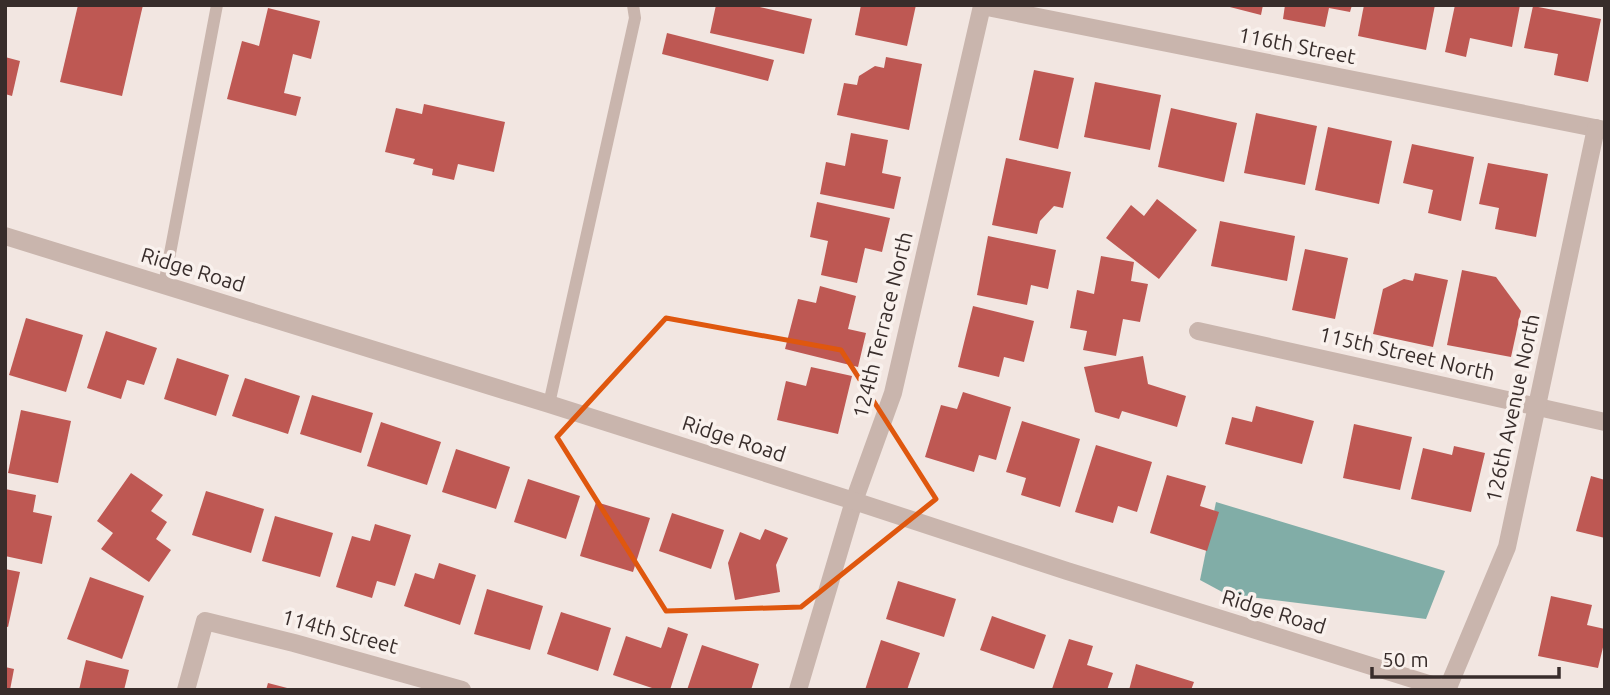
<svg xmlns="http://www.w3.org/2000/svg" width="1610" height="695" viewBox="0 0 1610 695" font-family="Ubuntu,sans-serif">
	<style>
		.water { fill: #81ada7 }
		.building { fill: #be5853 }
		.lines { fill: none; stroke-linecap: round; stroke-linejoin: round }
		.service { stroke: #c9b5ad; stroke-width: 12 }
		.minor { stroke: #c9b5ad; stroke-width: 18 }
		.tertiary { stroke: #c9b5ad; stroke-width: 18 }
		.marked { fill: none; stroke: #df570e; stroke-width: 5; stroke-linejoin: round }
		.labels { text-anchor: middle; stroke-width: 7; stroke-linejoin: round; paint-order: stroke }
		.street-label { font-size: 21px; fill: #382d2b; stroke: #f9f1ed }
	</style>
	<rect width="100%" height="100%" fill="#f2e6e1"/>
	<!-- water -->
	<polygon class="water" points="1216,502 1445,571 1426,619 1226,594 1200,580"/>
	<!-- building -->
	<g class="building">
		<polygon points="78,5 143,5 122,96 60,82"/>
		<polygon points="716,5 751,5 812,19 804,54 710,33"/>
		<polygon points="861,5 916,5 907,46 855,35"/>
		<polygon points="1222,5 1263,5 1261,15"/>
		<polygon points="1285,5 1352,5 1350,12 1329,8 1325,27 1283,19"/>
		<polygon points="1364,5 1435,5 1426,50 1358,36"/>
		<polygon points="1455,5 1520,5 1512,47 1470,38 1466,57 1445,52"/>
		<polygon points="1533,6 1601,19 1588,82 1554,75 1558,54 1524,48"/>
		<polygon points="268,8 320,21 311,59 293,54 284,93 301,97 296,116 227,99 242,41 259,46"/>
		<polygon points="667,33 774,60 768,81 662,54"/>
		<polygon points="5,57 20,61 12,96 5,94"/>
		<polygon points="886,57 922,64 909,130 837,115 844,83 857,85 859,76 875,66 884,68"/>
		<polygon points="1034,70 1074,78 1058,149 1019,140"/>
		<polygon points="1095,82 1161,95 1150,150 1084,137"/>
		<polygon points="424,104 505,122 494,172 458,164 454,180 432,175 433,169 413,164 415,159 385,152 396,108 422,114"/>
		<polygon points="1171,108 1237,123 1224,182 1158,167"/>
		<polygon points="1256,113 1317,126 1305,185 1244,173"/>
		<polygon points="1328,127 1392,141 1379,204 1315,190"/>
		<polygon points="851,133 888,140 882,173 901,177 894,209 820,194 826,162 845,166"/>
		<polygon points="1412,144 1474,157 1461,221 1428,213 1433,190 1403,183"/>
		<polygon points="1006,158 1071,172 1063,208 1054,206 1040,221 1037,234 992,225"/>
		<polygon points="1488,163 1548,174 1536,237 1495,229 1499,208 1479,204"/>
		<polygon points="1157,199 1197,230 1159,279 1106,238 1131,205 1144,216"/>
		<polygon points="817,202 890,218 882,252 865,248 857,283 821,275 828,241 810,237"/>
		<polygon points="1220,221 1295,236 1287,281 1211,266"/>
		<polygon points="988,236 1056,250 1048,289 1031,285 1027,305 977,295"/>
		<polygon points="1305,249 1348,258 1335,319 1292,310"/>
		<polygon points="1101,256 1134,262 1131,281 1148,284 1140,322 1123,319 1116,356 1083,350 1087,331 1070,328 1077,290 1094,294"/>
		<polygon points="1462,270 1496,277 1521,311 1511,357 1447,345"/>
		<polygon points="1415,273 1448,280 1433,347 1373,334 1383,289 1404,279 1413,281"/>
		<polygon points="820,286 856,296 848,329 866,333 858,367 785,349 798,299 816,303"/>
		<polygon points="973,306 1034,321 1024,362 1004,357 999,377 958,367"/>
		<polygon points="26,318 83,335 66,392 9,375"/>
		<polygon points="106,331 157,348 144,385 127,380 121,399 87,388"/>
		<polygon points="1143,356 1148,384 1186,396 1177,427 1122,411 1119,419 1095,412 1084,367"/>
		<polygon points="177,358 229,375 216,416 164,399"/>
		<polygon points="811,367 852,376 838,434 777,420 786,381 806,386"/>
		<polygon points="245,378 300,396 288,434 232,416"/>
		<polygon points="963,392 1011,407 996,460 979,455 974,472 925,457 941,405 957,409"/>
		<polygon points="312,395 373,413 361,453 300,434"/>
		<polygon points="1256,406 1314,421 1302,464 1225,444 1232,417 1252,422"/>
		<polygon points="21,410 71,421 58,483 8,473"/>
		<polygon points="1022,421 1080,439 1060,507 1021,495 1026,478 1006,472"/>
		<polygon points="381,422 441,442 427,485 367,466"/>
		<polygon points="1354,424 1412,437 1400,490 1343,478"/>
		<polygon points="1096,445 1152,462 1137,512 1118,506 1113,523 1075,512"/>
		<polygon points="1454,446 1485,453 1471,512 1411,499 1423,448 1452,455"/>
		<polygon points="456,449 510,467 496,509 442,492"/>
		<polygon points="131,473 163,495 151,511 167,522 156,539 171,550 149,582 101,549 113,533 97,521"/>
		<polygon points="1167,475 1206,486 1200,506 1219,512 1207,551 1150,533"/>
		<polygon points="1591,476 1605,480 1605,538 1576,531"/>
		<polygon points="528,479 580,496 566,539 514,522"/>
		<polygon points="5,489 36,495 33,512 52,516 42,564 5,556"/>
		<polygon points="206,491 264,509 251,553 192,535"/>
		<polygon points="596,502 650,518 633,572 580,556"/>
		<polygon points="672,513 724,530 711,569 659,551"/>
		<polygon points="275,516 333,533 320,577 262,561"/>
		<polygon points="375,524 411,535 395,586 377,581 372,598 336,587 352,536 370,541"/>
		<polygon points="765,529 788,538 776,565 780,592 735,600 728,563 740,532 760,540"/>
		<polygon points="439,563 476,575 460,625 404,606 415,573 434,579"/>
		<polygon points="5,569 20,572 8,627 5,626"/>
		<polygon points="90,577 144,596 122,659 67,639"/>
		<polygon points="898,581 956,599 944,637 886,619"/>
		<polygon points="487,589 543,606 530,650 474,634"/>
		<polygon points="1551,596 1592,605 1587,625 1605,629 1605,639 1598,668 1538,656"/>
		<polygon points="561,612 611,628 598,671 547,654"/>
		<polygon points="992,616 1046,635 1034,669 980,650"/>
		<polygon points="668,627 688,634 670,690 658,690 613,675 626,636 661,648"/>
		<polygon points="1069,639 1093,646 1087,665 1113,673 1107,690 1052,689"/>
		<polygon points="881,640 920,653 907,690 865,690"/>
		<polygon points="702,645 759,664 751,690 687,690"/>
		<polygon points="86,660 129,670 124,690 79,690"/>
		<polygon points="1136,664 1194,682 1191,690 1129,690"/>
		<polygon points="5,667 14,669 10,690 5,690"/>
		<polygon points="268,683 291,689 291,690 266,690"/>
	</g>
	<g class="lines">
		<!-- service -->
		<g class="service">
			<polyline points="164,285 217,5"/>
			<polyline points="549,404 635,18 633,5"/>
		</g>
		<!-- minor -->
		<g class="minor">
			<polyline points="1198,331 1605,422"/>
			<polyline points="186,690 205,621 294,643 462,690"/>
			<polyline points="798,690 854,501 893,393 982,6 1605,130"/>
			<polyline points="1447,690 1507,547 1596,128"/>
		</g>
		<!-- tertiary -->
		<polyline class="tertiary" points="5,236 549,404 854,501 1067,571 1448,690"/>
	</g>
	<!-- marked area -->
	<path class="marked" d="M666 318 841 350 936 499 801 607 666 611 557 437Z"/>
	<g class="labels">
		<!-- street labels -->
		<g class="street-label">
			<text transform="translate(1297 46) rotate(11)" y="7">116th Street</text>
			<text transform="translate(193 270) rotate(17)" y="7">Ridge Road</text>
			<text transform="translate(883 325) rotate(-76)" y="7">124th Terrace North</text>
			<text transform="translate(1407 354) rotate(13)" y="7">115th Street North</text>
			<text transform="translate(1513 408) rotate(-78)" y="7">126th Avenue North</text>
			<text transform="translate(734 439) rotate(18)" y="7">Ridge Road</text>
			<text transform="translate(1274 612) rotate(17)" y="7">Ridge Road</text>
			<text transform="translate(340 632) rotate(15)" y="7">114th Street</text>
		</g>
	</g>
	<!-- border -->
	<rect width="1610" height="695" fill="none" stroke="#382d2b" stroke-width="14"/>
	<!-- scale -->
	<path d="M1372 667v10h187v-10" fill="none" stroke="#382d2b" stroke-width="3.5"/>
	<text x="1382" y="667" font-size="21" fill="#382d2b" stroke="#f9f1ed" stroke-width="5" paint-order="stroke">50 m</text>
</svg>
